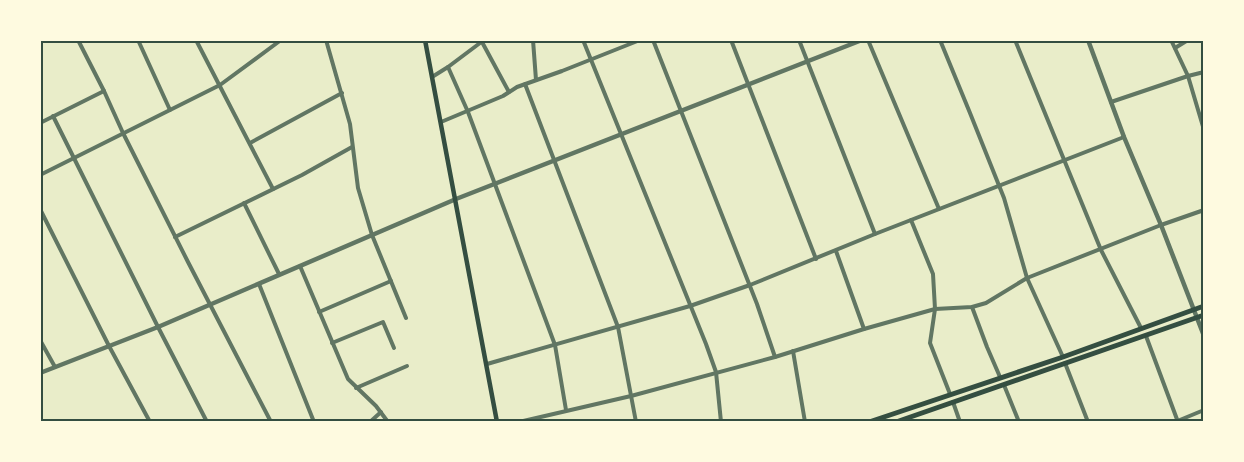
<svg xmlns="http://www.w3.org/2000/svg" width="1244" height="462" viewBox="0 0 1244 462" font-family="'Source Sans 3',sans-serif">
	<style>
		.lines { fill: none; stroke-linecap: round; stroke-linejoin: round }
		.minor { stroke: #617663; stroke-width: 4 }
		.tertiary { stroke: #617663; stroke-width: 4.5 }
		.secondary { stroke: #344e41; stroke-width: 4.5 }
		.primary { stroke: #344e41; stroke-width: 5 }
		.neatline { fill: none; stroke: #344e41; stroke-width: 2 }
	</style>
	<rect width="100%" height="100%" fill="#e9edc9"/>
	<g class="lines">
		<!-- minor -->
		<g class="minor">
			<polyline points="78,40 104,91 123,133 188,262 271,422"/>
			<polyline points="138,40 170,110"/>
			<polyline points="196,40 273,189"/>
			<polyline points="326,40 350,124 358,188 372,235 406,318"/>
			<polyline points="533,40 536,80"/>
			<polyline points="583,40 706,344 716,372 721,422"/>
			<polyline points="653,40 757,304 775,357"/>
			<polyline points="731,40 816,259"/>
			<polyline points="799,40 875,234"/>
			<polyline points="868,40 939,209"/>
			<polyline points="940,40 970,113 1004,198 1027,278 1063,357"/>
			<polyline points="1015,40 1101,250 1141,328"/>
			<polyline points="1171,40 1188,76 1204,130"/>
			<polyline points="482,42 509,92"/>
			<polyline points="1175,48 1188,40"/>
			<polyline points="448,67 468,112 555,345 566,410"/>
			<polyline points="432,77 448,67 484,40"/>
			<polyline points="525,84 618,327 636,422"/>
			<polyline points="1111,102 1188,76 1204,72"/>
			<polyline points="53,116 158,327 207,422"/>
			<polyline points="441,122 503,96 517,87 562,71 640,40"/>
			<polyline points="40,123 104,91"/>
			<polyline points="250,143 342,93"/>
			<polyline points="40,175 220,85 281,40"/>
			<polyline points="244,203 279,274"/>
			<polyline points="40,209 109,346 150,422"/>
			<polyline points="911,220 933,274 935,309 930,343 950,394"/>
			<polyline points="175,237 302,175 352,147"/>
			<polyline points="836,251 864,329"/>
			<polyline points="300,266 348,379 376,406 388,422"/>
			<polyline points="259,284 314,422"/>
			<polyline points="972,307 987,347 1000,377"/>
			<polyline points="319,312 391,281"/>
			<polyline points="1146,336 1178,422"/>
			<polyline points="40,340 55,367"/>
			<polyline points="332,343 383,322 394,348"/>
			<polyline points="793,351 805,422"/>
			<polyline points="1065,363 1088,422"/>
			<polyline points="487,364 690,306 750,285 875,234 1124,137"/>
			<polyline points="1004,385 1019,422"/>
			<polyline points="356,388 407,366"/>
			<polyline points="953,402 960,422"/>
			<polyline points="370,422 381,412"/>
			<polyline points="519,422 631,396 775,357 864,329 935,309 972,307 986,303 1027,278 1161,225 1204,210"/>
			<polyline points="1175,422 1204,410"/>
		</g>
		<!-- tertiary -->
		<g class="tertiary">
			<polyline points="1088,40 1124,137 1161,225 1204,336"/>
			<polyline points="40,373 158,327 456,199 862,40"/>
		</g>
		<!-- secondary -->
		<polyline class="secondary" points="425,40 497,422"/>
		<!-- primary -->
		<g class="primary">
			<polyline points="869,422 1063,357 1204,306"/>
			<polyline points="896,422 1204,315"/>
		</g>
	</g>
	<!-- border -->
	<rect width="1244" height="462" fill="none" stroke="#fefae0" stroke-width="84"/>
	<rect x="42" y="42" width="1160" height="378" class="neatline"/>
</svg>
